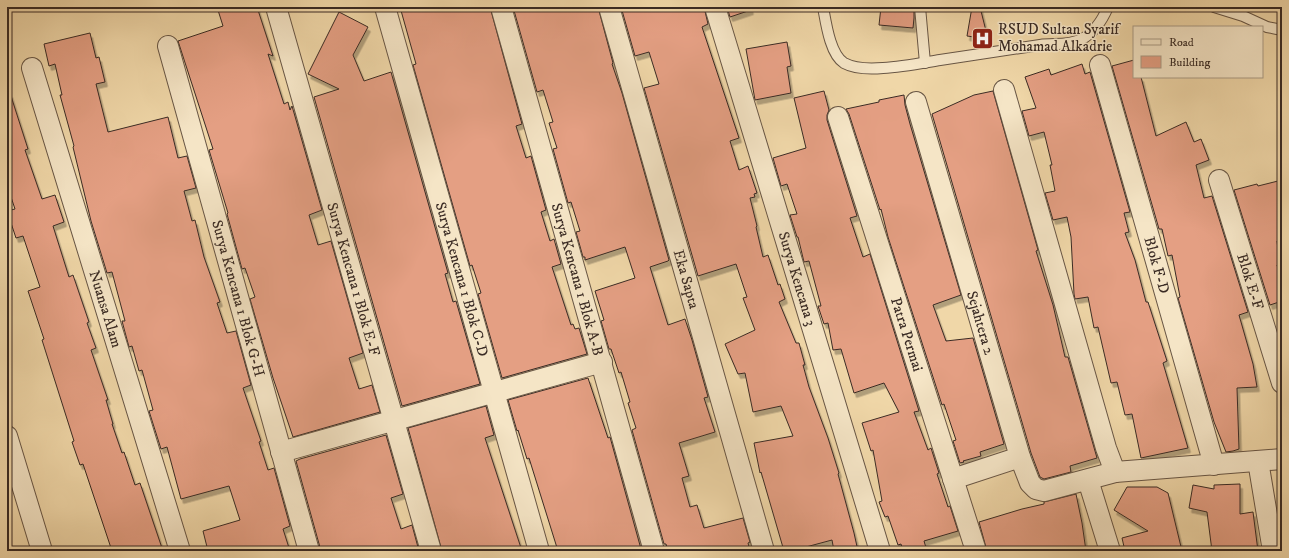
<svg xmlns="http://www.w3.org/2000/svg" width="1289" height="558" viewBox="0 0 1289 558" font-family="'IM FELL DW Pica',serif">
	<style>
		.building { fill: #e49f83; stroke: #3a2b24; filter: url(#shadow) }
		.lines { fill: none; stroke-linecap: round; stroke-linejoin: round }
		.service-casing { stroke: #685645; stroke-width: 12 }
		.minor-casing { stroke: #685645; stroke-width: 22 }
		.service { stroke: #f5e5c6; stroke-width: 10 }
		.minor { stroke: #f5e5c6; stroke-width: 20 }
		.labels { text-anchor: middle; stroke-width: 3; stroke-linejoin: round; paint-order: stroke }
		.poi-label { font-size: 15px; fill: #3a2b24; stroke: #f5e5c6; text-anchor: start }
		.street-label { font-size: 15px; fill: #3a2b24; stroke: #f5e5c6 }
	</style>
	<defs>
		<filter id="shadow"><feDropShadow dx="2.5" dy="4.5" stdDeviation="0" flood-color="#0004"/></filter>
	</defs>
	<rect width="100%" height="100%" fill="#f0d7a8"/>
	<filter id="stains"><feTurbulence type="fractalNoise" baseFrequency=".005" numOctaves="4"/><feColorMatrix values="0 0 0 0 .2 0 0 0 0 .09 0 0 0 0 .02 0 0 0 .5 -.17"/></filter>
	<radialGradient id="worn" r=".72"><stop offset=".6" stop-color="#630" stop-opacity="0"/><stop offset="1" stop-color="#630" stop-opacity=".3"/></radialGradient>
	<!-- building -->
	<g class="building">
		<polygon points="217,7 257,7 273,56 268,54 284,104 288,102 290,110 292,106 322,210 309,215 318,245 331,241 363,353 349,358 359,389 372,385 380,412 293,437 273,378 250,299 255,297 245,268 242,269 227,214 228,213 209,150 213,149 178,41 223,26"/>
		<polygon points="400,7 490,7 522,124 516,126 526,158 531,156 546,210 541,212 550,241 554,239 561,264 552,267 571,325 573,324 575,329 579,328 587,354 502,378 478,294 481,293 472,265 470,266 413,65 416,64"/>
		<polygon points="513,7 598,7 613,63 612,64 622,93 669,260 668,261 650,267 668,325 685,319 692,340 708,397 704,398 715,432 679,443 689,476 682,478 690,507 697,505 704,528 743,518 750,542 748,543 750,551 668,551 666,544 664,544 632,430 636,428 628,403 630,402 621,372 619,373 611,349 609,349 601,321 604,320 595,291 635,278 625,247 585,260 585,257 583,257 576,232 580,231 571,202 568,203 553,149 557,148 549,123 553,122 543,90 537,92"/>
		<polygon points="621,7 658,7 660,11 672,7 704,7 708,24 702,27 739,138 730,141 739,170 748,166 757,193 754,194 755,197 750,198 757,226 756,227 763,257 768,255 778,285 780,284 785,299 779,302 796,343 799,343 805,365 803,365 809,387 828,438 839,473 838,474 854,533 858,551 834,551 832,540 791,551 784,551 761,472 760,473 754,443 793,436 781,406 753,412 745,373 738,374 725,344 755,330 743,298 747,297 736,264 698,276 644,88 659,84 649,52 635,56"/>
		<polygon points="727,7 750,7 751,10 730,17"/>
		<polygon points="881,7 914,7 914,18 913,28 879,25"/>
		<polygon points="972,7 980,7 988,39 967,36"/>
		<polygon points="339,12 368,27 353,55 364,81 391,72 448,273 445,274 453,302 456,301 480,384 402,406 314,97 339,89 308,74"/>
		<polygon points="90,33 96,58 99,57 105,82 96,84 108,132 168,117 178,158 187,156 196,188 184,191 192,221 195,220 204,257 220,302 217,303 227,333 236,331 251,385 243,388 261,441 259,442 268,470 274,468 290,526 283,529 290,551 208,551 203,531 240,520 229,486 181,499 167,447 161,449 149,411 153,410 142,370 139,371 132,346 129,347 122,321 125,321 112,272 107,273 91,221 73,147 74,146 60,95 62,95 55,64 49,66 44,44"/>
		<polygon points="787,42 791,66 787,67 791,93 755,100 746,49"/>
		<polygon points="1134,60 1134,77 1141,77 1156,136 1186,122 1194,142 1201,139 1209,160 1196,165 1204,198 1212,196 1248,312 1239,315 1253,364 1257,387 1237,388 1239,449 1233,451 1226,452 1214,422 1178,298 1180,297 1172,255 1168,256 1162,229 1159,229 1112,66"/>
		<polygon points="1082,64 1085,74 1090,72 1130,212 1124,213 1129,232 1125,233 1135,260 1146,302 1148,302 1167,361 1163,363 1188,448 1141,458 1132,414 1125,415 1117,382 1111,383 1098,327 1094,328 1088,297 1075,299 1074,294 1071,237 1067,217 1053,220 1045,193 1055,191 1050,165 1052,165 1044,132 1029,136 1022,111 1036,108 1025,77 1049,69 1051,75"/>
		<polygon points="824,91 829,110 827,115 827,120 857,216 850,218 863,257 870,254 919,411 914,412 928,450 931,448 939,473 937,474 948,507 950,506 958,531 924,541 927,551 903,551 901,544 898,545 888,516 885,517 879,502 882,501 873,450 871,451 862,423 899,412 884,383 854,393 841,349 833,350 828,323 824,324 818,306 821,306 809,261 804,262 798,237 797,237 790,215 797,214 787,184 781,186 773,158 806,148 794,98"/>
		<polygon points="993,91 1038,250 1036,251 1053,305 1065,357 1068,357 1097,458 1070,466 1071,472 1044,479 1040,477 1031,453 932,114 974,95"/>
		<polygon points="10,93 28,149 25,150 42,199 55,195 64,222 53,226 69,277 73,275 89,322 87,323 96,348 91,350 108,400 106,400 113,424 112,424 122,453 124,452 135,485 140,483 163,551 112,551 83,464 80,465 72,442 74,441 42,340 44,339 28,291 40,287 23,236 16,238 7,211 15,209 7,185 7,94"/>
		<polygon points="904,95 905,105 910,124 961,295 933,305 946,341 973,338 1004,444 980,452 981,456 963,461 964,462 960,463 953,441 956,440 944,404 942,405 888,237 881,209 880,210 849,114 846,109 879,102 879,100"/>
		<polygon points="1282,180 1282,240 1277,241 1280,265 1277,265 1282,282 1282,301 1270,305 1234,190 1257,184 1258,186"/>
		<polygon points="588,378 608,438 610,437 641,549 635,551 558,551 529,458 527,459 518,430 517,431 508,400"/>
		<polygon points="486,406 494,435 485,438 522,551 442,551 408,428"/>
		<polygon points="386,435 403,494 391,498 401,529 412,525 419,551 321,551 296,461 300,459"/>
		<polygon points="1240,484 1240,514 1253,512 1258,551 1212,551 1207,512 1189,508 1193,485 1214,489 1214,485"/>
		<polygon points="1127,487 1157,487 1168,493 1182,551 1125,551 1122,538 1148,531 1114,510"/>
		<polygon points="1076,494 1082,523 1086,551 987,551 979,522 1022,509 1044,504 1044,502"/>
	</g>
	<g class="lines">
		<defs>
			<g id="service">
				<path d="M823 7C826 23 830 54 844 63 855 69 871 69 883 68 902 67 922 63 940 60 974 55 1007 50 1040 45 1054 43 1068 46 1082 39 1095 32 1102 21 1108 7"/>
				<polyline points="920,7 925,63"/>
				<polyline points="1214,7 1243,16 1267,27 1282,30"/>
			</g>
			<g id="minor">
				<path id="s1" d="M276 7 431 551"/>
				<path id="s2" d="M385 7 539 551"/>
				<path id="s3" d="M501 7 654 551"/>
				<path id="s4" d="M609 7 764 551"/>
				<path id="s5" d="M715 7 880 551"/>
				<path id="s6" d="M168 46 309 551"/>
				<path id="s7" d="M1100 65 1214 465"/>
				<path id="s8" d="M32 68 180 551"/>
				<path id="s9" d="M916 102 1020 457 1030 483 1036 489 1044 491 1115 472 1106 448 1004 90"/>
				<path id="s10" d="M838 117 976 551"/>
				<path id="s11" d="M1219 180 1282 383"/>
				<polyline points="7,436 42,551"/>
				<polyline points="281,452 602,362"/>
				<polyline points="1258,461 1273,551"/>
				<polyline points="1115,472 1282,459"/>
				<polyline points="953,479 1020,457"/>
				<polyline points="1088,480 1110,551"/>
			</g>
		</defs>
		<!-- service casing -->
		<use href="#service" class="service-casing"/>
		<!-- minor casing -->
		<use href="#minor" class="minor-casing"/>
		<!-- service -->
		<use href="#service" class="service"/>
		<!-- minor -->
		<use href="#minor" class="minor"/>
	</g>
	<!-- icons -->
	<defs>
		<symbol id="hospital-square" viewBox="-11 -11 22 22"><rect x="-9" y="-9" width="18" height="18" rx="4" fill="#8f2418" stroke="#f5e5c6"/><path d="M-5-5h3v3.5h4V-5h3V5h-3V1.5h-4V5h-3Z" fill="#fff"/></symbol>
	</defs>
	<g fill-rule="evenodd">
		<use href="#hospital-square" x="970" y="26" width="25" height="25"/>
	</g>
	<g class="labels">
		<!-- poi labels -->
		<g class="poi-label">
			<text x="998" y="34">RSUD Sultan Syarif<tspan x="998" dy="17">Mohamad Alkadrie</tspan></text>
		</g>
		<!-- street labels -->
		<g class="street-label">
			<text dy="5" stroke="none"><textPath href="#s7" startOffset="208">Blok F-D</textPath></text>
			<text dy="5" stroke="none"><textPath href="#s1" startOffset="283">Surya Kencana 1 Blok E-F</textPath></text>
			<text dy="5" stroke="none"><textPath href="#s2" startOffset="283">Surya Kencana 1 Blok C-D</textPath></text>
			<text dy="5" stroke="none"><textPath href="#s3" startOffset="283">Surya Kencana 1 Blok A-B</textPath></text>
			<text dy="5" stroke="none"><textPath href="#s4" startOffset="283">Eka Sapta</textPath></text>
			<text dy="5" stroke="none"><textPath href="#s5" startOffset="284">Surya Kencana 3</textPath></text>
			<text dy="5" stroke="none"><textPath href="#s11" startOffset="106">Blok E-F</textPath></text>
			<text dy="5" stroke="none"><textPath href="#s6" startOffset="262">Surya Kencana 1 Blok G-H</textPath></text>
			<text dy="5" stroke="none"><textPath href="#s8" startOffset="252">Nuansa Alam</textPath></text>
			<text dy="5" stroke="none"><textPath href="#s9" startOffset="230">Sejahtera 2</textPath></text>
			<text dy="5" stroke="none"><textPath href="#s10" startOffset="228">Patra Permai</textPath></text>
		</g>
	</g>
	<!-- margin -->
	<rect width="1289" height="558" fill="none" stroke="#f0d7a8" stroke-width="24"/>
	<rect x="8" y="8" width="1273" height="542" fill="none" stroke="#3a2b24" stroke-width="2"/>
	<rect x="12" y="12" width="1265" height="534" fill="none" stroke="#3a2b24"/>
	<!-- legend -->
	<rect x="1133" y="26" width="130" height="52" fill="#f5e5c6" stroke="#aa9b85"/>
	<rect x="1141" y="39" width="20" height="6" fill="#f5e5c6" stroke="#aa9b85"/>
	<text x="1169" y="46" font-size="12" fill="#3a2b24">Road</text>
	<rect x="1141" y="56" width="20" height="12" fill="#e49f83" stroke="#aa9b85"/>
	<text x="1169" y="66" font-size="12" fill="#3a2b24">Building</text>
	<rect width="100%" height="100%" filter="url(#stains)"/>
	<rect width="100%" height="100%" fill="url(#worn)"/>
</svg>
